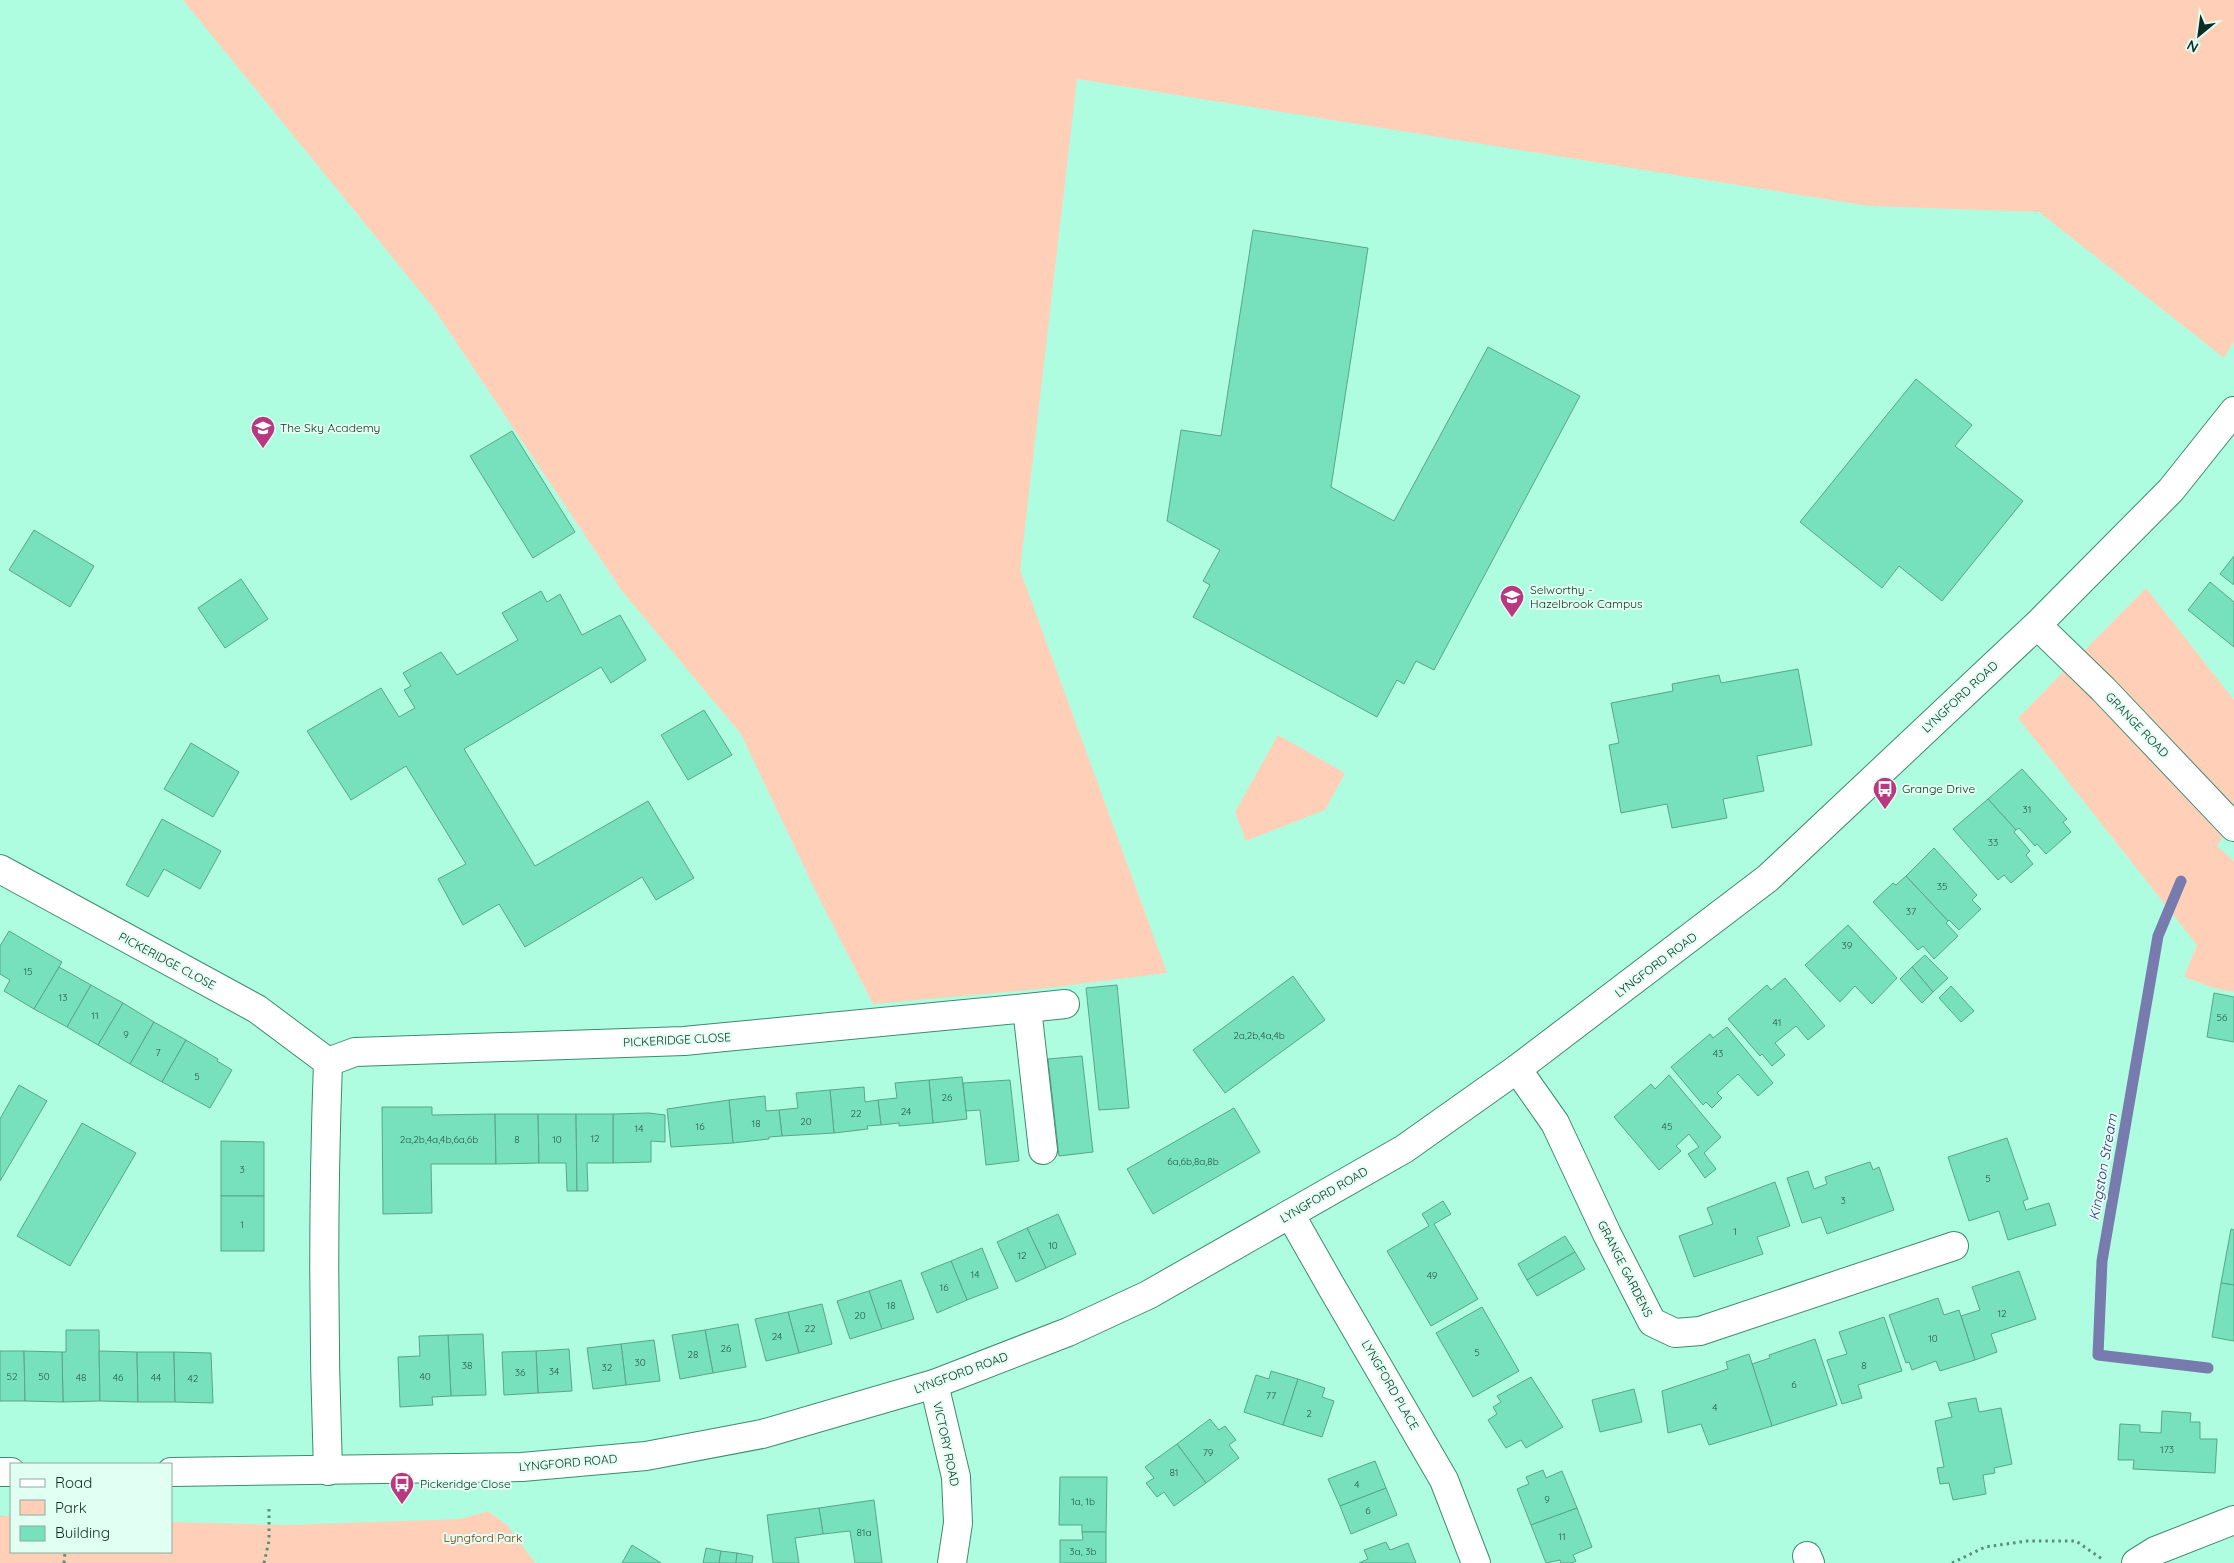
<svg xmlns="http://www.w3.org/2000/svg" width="2234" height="1563" viewBox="0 0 2234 1563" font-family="Quicksand,sans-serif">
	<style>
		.green { fill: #ffd0b7 }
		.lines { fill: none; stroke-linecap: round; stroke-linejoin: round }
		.stream { stroke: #787bae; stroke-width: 11 }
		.building { fill: #77e0bd; stroke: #59a58b }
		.street-casing { stroke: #3d8a71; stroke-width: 30 }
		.path { stroke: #578d7a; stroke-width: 3; stroke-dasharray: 2.5 4; stroke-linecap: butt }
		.street { stroke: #fff; stroke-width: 28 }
		.labels { text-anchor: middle; stroke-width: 4; stroke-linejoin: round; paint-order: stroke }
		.number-label { font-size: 10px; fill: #275a4a }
		.poi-label { font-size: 12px; fill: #0c2d23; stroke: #e1fff3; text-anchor: start }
		.street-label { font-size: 12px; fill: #0c2d23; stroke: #e1fff3 }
		.park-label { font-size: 12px; fill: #7c3600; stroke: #e1fff3 }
		.water-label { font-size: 14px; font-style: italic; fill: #3f277f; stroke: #e1fff3 }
	</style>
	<rect width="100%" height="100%" fill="#affde0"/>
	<!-- green -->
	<g class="green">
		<polygon points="183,0 2234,0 2234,341 2224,358 2039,212 1869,206 1077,79 1020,570 1167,973 1030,990 873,1004 817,894 741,734 622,591 432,306"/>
		<polygon points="2146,588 2234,700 2234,820 2217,846 2234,861 2234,992 2217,989 2184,977 2197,945 2018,718"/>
		<polygon points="1278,735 1345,773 1325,810 1246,841 1235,812"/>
		<polygon points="488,1511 508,1526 535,1563 0,1563 0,1516 11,1516 11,1552 171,1552 171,1522 286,1525 460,1519"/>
	</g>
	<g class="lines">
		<!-- stream -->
		<polyline class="stream" points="2181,881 2158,936 2102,1261 2098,1355 2208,1368"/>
	</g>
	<!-- building -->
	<g class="building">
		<polygon points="1253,230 1368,248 1331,487 1394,521 1488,347 1580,396 1434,670 1416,661 1404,684 1397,680 1377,717 1193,617 1210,585 1203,581 1220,550 1167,521 1181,430 1221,436"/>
		<polygon points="1916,379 1972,425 1955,446 2023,501 1942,601 1899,566 1882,588 1800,522"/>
		<polygon points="512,431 575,532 533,558 470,456"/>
		<polygon points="34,530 94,566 70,607 9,570"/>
		<polygon points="2234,556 2234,585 2220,574"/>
		<polygon points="241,579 268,619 225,648 198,608"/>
		<polygon points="2210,582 2234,602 2234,647 2188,610"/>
		<polygon points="541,591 547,602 560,594 582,635 620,615 646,660 611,683 601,667 464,749 535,866 648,801 694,878 656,900 642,877 525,947 499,904 463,925 438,879 466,864 406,766 351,800 307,731 381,688 399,717 415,708 404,690 411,686 403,673 441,652 457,675 518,640 502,613"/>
		<polygon points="1798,669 1812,745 1757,756 1764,791 1723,799 1727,818 1672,828 1667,804 1621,813 1609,745 1619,743 1611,703 1673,691 1672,684 1719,675 1721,683"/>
		<polygon points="704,710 732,755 688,780 661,735"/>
		<polygon points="191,743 239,772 213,817 164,789"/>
		<polygon points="2022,769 2067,819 2063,822 2071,832 2046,854 2037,844 2035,846 2019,828 2016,830 1988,799"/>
		<polygon points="1988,799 2016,830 2014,832 2030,851 2026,855 2033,864 2011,883 2004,875 1998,880 1953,829"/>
		<polygon points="162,819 221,851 200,889 164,869 148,897 126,885"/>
		<polygon points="1934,848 1977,895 1972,900 1981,909 1959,930 1949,920 1948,921 1906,876"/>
		<polygon points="1906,876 1948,921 1946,923 1958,936 1934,959 1923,946 1918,950 1873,902 1893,883 1896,885"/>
		<polygon points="1848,925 1897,978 1872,1004 1855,986 1840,1002 1805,965"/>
		<polygon points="9,931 62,962 34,1009 4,991 10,980 0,974 0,946"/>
		<polygon points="1925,955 1948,978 1933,992 1912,967"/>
		<polygon points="59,967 91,985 67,1027 34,1009"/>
		<polygon points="1912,967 1933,992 1922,1003 1900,979"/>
		<polygon points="1293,976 1325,1020 1225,1093 1193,1050"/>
		<polygon points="1785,978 1825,1026 1808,1040 1796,1026 1775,1043 1785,1055 1772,1066 1762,1054 1760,1056 1728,1019 1767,985 1771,990"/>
		<polygon points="91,985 123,1003 98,1045 67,1027"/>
		<polygon points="1117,985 1129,1108 1099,1110 1086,988"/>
		<polygon points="1951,986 1974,1011 1961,1022 1939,998"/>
		<polygon points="2214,993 2234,997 2234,1042 2207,1037"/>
		<polygon points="123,1003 154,1022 130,1064 98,1045"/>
		<polygon points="154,1022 186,1040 162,1082 130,1064"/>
		<polygon points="1727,1027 1773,1083 1758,1096 1738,1074 1717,1093 1722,1098 1712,1108 1706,1102 1703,1105 1671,1067 1710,1034 1713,1038"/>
		<polygon points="186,1040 218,1059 217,1061 232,1070 210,1108 162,1082"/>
		<polygon points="1082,1056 1093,1152 1059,1156 1048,1059"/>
		<polygon points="1669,1075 1721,1137 1704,1153 1716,1169 1705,1178 1688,1154 1699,1147 1689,1134 1676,1146 1681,1151 1659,1170 1614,1117 1651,1084 1655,1089"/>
		<polygon points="962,1077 967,1119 933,1123 929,1080"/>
		<polygon points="929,1080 933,1123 899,1126 899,1123 881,1125 878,1100 897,1098 895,1083"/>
		<polygon points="1010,1080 1019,1161 986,1165 980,1110 966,1111 963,1083"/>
		<polygon points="19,1085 47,1101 0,1181 0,1119"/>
		<polygon points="864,1087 865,1102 878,1100 881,1125 867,1126 868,1129 834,1133 830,1090"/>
		<polygon points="830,1090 834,1133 782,1136 779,1110 798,1108 796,1093"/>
		<polygon points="765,1096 766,1111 779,1110 782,1136 769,1137 769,1139 733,1143 729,1100"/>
		<polygon points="729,1100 733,1143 671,1147 667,1109"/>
		<polygon points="382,1107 432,1107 432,1115 495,1114 496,1164 431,1164 432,1213 383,1214"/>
		<polygon points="1234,1108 1260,1152 1153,1214 1127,1169"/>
		<polygon points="649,1113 665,1115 665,1142 651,1141 651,1162 613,1163 613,1114"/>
		<polygon points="495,1114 538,1114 539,1163 496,1164"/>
		<polygon points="538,1114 576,1114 577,1191 567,1191 566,1163 539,1163"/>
		<polygon points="576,1114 613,1114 613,1163 587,1163 588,1191 577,1191"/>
		<polygon points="82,1123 136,1153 70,1266 17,1236"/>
		<polygon points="2007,1138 2028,1199 2023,1201 2026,1210 2049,1203 2056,1225 2008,1240 1999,1211 1969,1221 1948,1157"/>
		<polygon points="221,1141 264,1142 264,1196 221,1196"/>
		<polygon points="1870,1162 1873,1170 1879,1167 1894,1210 1827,1234 1821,1217 1802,1223 1787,1178 1808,1171 1814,1189 1827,1184 1825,1177"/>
		<polygon points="1775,1182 1790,1226 1757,1237 1763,1254 1694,1277 1679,1236 1713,1224 1707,1208"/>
		<rect x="221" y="1196" width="43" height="55"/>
		<polygon points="1443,1201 1451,1214 1434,1224 1478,1299 1431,1326 1387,1251 1429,1226 1422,1214"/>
		<polygon points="1058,1214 1076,1254 1046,1268 1027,1228"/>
		<polygon points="1027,1228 1046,1268 1016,1282 997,1242"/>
		<polygon points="2231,1229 2234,1230 2234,1285 2221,1283"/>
		<polygon points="1565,1236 1575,1252 1527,1280 1518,1264"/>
		<polygon points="982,1248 998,1288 967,1300 951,1261"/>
		<polygon points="1575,1252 1585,1269 1537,1296 1527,1280"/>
		<polygon points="951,1261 967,1300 937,1313 921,1273"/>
		<polygon points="2019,1271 2036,1319 1991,1334 1997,1352 1975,1360 1961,1316 1980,1310 1972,1287"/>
		<polygon points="901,1280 914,1319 882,1329 869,1291"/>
		<polygon points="2221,1283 2234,1285 2234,1341 2212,1337"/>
		<polygon points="869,1291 882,1329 850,1339 837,1301"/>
		<polygon points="1938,1298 1944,1315 1959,1310 1975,1360 1940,1371 1936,1361 1912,1370 1909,1362 1906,1363 1889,1315"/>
		<polygon points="822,1304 832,1344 799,1353 788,1312"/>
		<polygon points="1482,1307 1519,1371 1473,1397 1436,1333"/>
		<polygon points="788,1312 799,1353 766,1361 755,1319"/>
		<polygon points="1884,1317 1902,1371 1858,1385 1862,1398 1842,1404 1827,1360 1847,1354 1839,1332"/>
		<polygon points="738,1324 746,1367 713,1373 705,1330"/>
		<polygon points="66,1330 99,1330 100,1401 63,1402 62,1352 66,1352"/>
		<polygon points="705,1330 713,1373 680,1379 672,1335"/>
		<polygon points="483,1334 486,1395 451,1396 448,1335"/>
		<polygon points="448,1335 451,1396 432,1397 433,1405 400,1407 398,1357 420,1356 419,1336"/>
		<polygon points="1815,1339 1837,1405 1772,1426 1752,1364 1770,1358 1769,1355"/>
		<polygon points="654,1340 660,1381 626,1385 621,1344"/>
		<polygon points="621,1344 626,1385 593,1389 587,1348"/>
		<polygon points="569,1349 572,1391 538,1393 536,1351"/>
		<polygon points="0,1351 24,1351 25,1401 0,1401"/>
		<polygon points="24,1351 62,1352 63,1402 25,1401"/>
		<polygon points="99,1351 137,1352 138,1402 100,1401"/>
		<polygon points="536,1351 538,1393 504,1395 502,1352"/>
		<polygon points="137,1352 174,1352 175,1402 138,1402"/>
		<polygon points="174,1352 211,1353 213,1403 175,1402"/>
		<polygon points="1749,1354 1772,1426 1709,1445 1701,1424 1668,1433 1662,1391 1728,1369 1726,1362"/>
		<polygon points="1271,1371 1298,1379 1283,1425 1244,1412 1256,1375 1269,1379"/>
		<polygon points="1531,1377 1563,1427 1526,1448 1521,1440 1506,1448 1488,1420 1497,1414 1493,1407 1501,1402 1497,1396"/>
		<polygon points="1298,1379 1325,1388 1322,1397 1334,1401 1322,1437 1283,1425"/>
		<polygon points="1634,1389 1642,1422 1600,1432 1592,1400"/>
		<polygon points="1976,1398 1979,1412 2001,1408 2012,1464 1994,1468 1995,1473 1983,1475 1986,1494 1953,1500 1949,1483 1940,1484 1937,1468 1944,1467 1935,1421 1952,1417 1948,1403"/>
		<polygon points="2162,1411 2191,1413 2190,1422 2200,1422 2200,1439 2217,1439 2215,1473 2133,1469 2134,1460 2118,1460 2120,1424 2140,1425 2140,1432 2161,1433"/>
		<polygon points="1210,1419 1219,1430 1225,1426 1236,1440 1229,1445 1239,1458 1206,1483 1177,1444"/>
		<polygon points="1177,1444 1206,1483 1174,1506 1164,1492 1157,1497 1146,1483 1154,1478 1145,1467"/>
		<polygon points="1375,1461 1386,1488 1340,1506 1328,1479"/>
		<polygon points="1543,1470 1546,1478 1562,1471 1577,1508 1531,1525 1517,1489 1529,1484 1526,1477"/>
		<polygon points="1060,1477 1107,1477 1106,1532 1082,1532 1082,1525 1059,1525"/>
		<polygon points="1386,1488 1397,1515 1351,1534 1340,1506"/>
		<polygon points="874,1500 882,1563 855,1563 850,1531 823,1534 819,1508"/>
		<polygon points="819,1508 823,1534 795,1538 799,1563 773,1563 767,1515"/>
		<polygon points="1577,1508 1592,1547 1573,1555 1576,1561 1572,1563 1561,1563 1560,1560 1546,1563 1531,1525"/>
		<polygon points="1082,1532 1106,1532 1106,1563 1060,1563 1060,1540 1083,1540"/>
		<polygon points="1386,1542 1390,1550 1408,1543 1416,1563 1359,1563 1368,1559 1364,1550"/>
		<polygon points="632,1545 661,1563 622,1563"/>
		<polygon points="706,1548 721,1551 719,1563 703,1563"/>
		<polygon points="721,1551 737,1553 736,1563 719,1563"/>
		<polygon points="737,1553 753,1556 752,1563 736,1563"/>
	</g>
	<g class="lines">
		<defs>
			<g id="street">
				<polyline points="2037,625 2103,689 2234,827"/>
				<path d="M0 869 257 1009 328 1062C323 1198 323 1335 328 1471"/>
				<polyline points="1027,1008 1065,1004"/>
				<polyline points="328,1062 355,1052 684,1041 1027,1008 1043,1150"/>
				<polyline points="1517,1069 1555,1123 1607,1234 1652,1322 1675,1333 1700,1331 1954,1246"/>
				<polyline points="1290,1214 1331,1286 1444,1480 1476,1563"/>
				<polyline points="934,1384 956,1477 958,1523 952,1563"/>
				<polyline points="0,1472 11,1472"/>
				<polyline points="171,1472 522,1467 646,1456 762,1434 934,1384 1068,1332 1148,1295 1404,1149 1517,1069 1768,878 2037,625 2171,490 2234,411"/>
				<polyline points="1807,1556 1810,1563"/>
				<polyline points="2136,1563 2155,1551 2234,1520"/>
			</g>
		</defs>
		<!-- street casing -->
		<use href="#street" class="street-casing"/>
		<!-- path -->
		<g class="path">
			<polyline points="64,1563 65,1552"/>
			<polyline points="264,1563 269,1541 269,1505"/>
			<polyline points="1952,1563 1985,1547 2027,1541 2076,1541 2102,1559"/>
		</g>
		<!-- street -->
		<use href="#street" class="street"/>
	</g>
	<!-- icons -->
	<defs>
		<symbol id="school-pin" viewBox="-11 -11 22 30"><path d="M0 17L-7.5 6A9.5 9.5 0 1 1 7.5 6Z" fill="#b93881" stroke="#e1fff3"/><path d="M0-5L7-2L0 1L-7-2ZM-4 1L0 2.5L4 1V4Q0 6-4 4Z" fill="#fff"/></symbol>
		<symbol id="bus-pin" viewBox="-11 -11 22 30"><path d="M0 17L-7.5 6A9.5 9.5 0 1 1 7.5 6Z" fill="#b93881" stroke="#e1fff3"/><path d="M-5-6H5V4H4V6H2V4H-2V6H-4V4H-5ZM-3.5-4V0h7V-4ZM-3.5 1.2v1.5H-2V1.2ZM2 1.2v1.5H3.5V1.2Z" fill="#fff"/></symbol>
	</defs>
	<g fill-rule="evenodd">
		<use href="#school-pin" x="249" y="414" width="28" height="38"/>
		<use href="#school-pin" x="1498" y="583" width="28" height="38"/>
		<use href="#bus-pin" x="1871" y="775" width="28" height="38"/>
		<use href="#bus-pin" x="388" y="1470" width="28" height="38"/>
	</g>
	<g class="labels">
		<!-- number labels -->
		<g class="number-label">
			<text x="2027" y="813">31</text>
			<text x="1993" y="846">33</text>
			<text x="1942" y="890">35</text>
			<text x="1911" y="915">37</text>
			<text x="1847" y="949">39</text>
			<text x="28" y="975">15</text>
			<text x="63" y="1001">13</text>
			<text x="95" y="1019">11</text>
			<text x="2222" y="1021">56</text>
			<text x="1777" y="1026">41</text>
			<text x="126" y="1038">9</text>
			<text x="1259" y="1039">2a,2b,4a,4b</text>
			<text x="158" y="1056">7</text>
			<text x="1718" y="1057">43</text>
			<text x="197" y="1080">5</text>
			<text x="947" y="1101">26</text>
			<text x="906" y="1115">24</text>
			<text x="856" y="1117">22</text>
			<text x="806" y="1125">20</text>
			<text x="756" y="1127">18</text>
			<text x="700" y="1130">16</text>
			<text x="1667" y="1130">45</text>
			<text x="639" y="1132">14</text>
			<text x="595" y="1142">12</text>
			<text x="439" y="1143">2a,2b,4a,4b,6a,6b</text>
			<text x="517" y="1143">8</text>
			<text x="557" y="1143">10</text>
			<text x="1193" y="1165">6a,6b,8a,8b</text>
			<text x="242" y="1173">3</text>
			<text x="1988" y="1182">5</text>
			<text x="1843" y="1204">3</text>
			<text x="242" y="1228">1</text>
			<text x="1735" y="1235">1</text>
			<text x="1053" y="1249">10</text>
			<text x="1022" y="1259">12</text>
			<text x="975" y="1278">14</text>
			<text x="1432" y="1279">49</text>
			<text x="944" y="1291">16</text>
			<text x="891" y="1309">18</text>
			<text x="2002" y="1317">12</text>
			<text x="860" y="1319">20</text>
			<text x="810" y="1332">22</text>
			<text x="777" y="1340">24</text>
			<text x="1933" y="1342">10</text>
			<text x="726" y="1352">26</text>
			<text x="1477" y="1356">5</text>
			<text x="693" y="1358">28</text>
			<text x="640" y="1366">30</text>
			<text x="467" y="1369">38</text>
			<text x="1864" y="1369">8</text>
			<text x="607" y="1371">32</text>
			<text x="554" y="1375">34</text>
			<text x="520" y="1376">36</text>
			<text x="12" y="1380">52</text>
			<text x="44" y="1380">50</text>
			<text x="425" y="1380">40</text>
			<text x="81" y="1381">48</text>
			<text x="118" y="1381">46</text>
			<text x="156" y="1381">44</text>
			<text x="193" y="1382">42</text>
			<text x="1794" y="1388">6</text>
			<text x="1271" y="1399">77</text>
			<text x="1715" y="1411">4</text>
			<text x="1309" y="1417">2</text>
			<text x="2167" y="1453">173</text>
			<text x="1208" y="1456">79</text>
			<text x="1174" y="1476">81</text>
			<text x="1357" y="1488">4</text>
			<text x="1547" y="1503">9</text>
			<text x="1083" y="1505">1a, 1b</text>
			<text x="1368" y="1514">6</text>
			<text x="864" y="1536">81a</text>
			<text x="1562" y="1540">11</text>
			<text x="1083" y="1555">3a, 3b</text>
		</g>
		<!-- poi labels -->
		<g class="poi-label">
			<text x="280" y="432">The Sky Academy</text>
			<text x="1530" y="594">Selworthy -<tspan x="1530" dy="14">Hazelbrook Campus</tspan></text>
			<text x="1902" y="793">Grange Drive</text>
			<text x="420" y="1488">Pickeridge Close</text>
		</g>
		<!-- street labels -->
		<g class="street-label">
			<text transform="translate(1960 697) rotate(-43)" y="4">LYNGFORD ROAD</text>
			<text transform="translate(2137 725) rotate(46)" y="4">GRANGE ROAD</text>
			<text transform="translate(167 961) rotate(28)" y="4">PICKERIDGE CLOSE</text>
			<text transform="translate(1656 965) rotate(-37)" y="4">LYNGFORD ROAD</text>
			<text transform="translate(677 1040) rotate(-3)" y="4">PICKERIDGE CLOSE</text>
			<text transform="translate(1324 1195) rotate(-30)" y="4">LYNGFORD ROAD</text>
			<text transform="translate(1625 1269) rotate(63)" y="4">GRANGE GARDENS</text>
			<text transform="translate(961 1373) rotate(-20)" y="4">LYNGFORD ROAD</text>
			<text transform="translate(1390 1385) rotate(60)" y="4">LYNGFORD PLACE</text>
			<text transform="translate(946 1444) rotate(78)" y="4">VICTORY ROAD</text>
			<text transform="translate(568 1463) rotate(-5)" y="4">LYNGFORD ROAD</text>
		</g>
		<!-- park labels -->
		<g class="park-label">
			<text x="483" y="1542">Lyngford Park</text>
		</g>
		<!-- water labels -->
		<g class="water-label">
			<text transform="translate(2103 1167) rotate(-80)" y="5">Kingston Stream</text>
		</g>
	</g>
	<!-- legend -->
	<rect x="10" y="1463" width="162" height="90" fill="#e1fff3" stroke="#8caba0"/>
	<rect x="20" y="1479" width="25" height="8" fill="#ffffff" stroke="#8caba0"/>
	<text x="55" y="1488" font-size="15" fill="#0c2d23">Road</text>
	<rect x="20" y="1500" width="25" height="15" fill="#ffd0b7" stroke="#8caba0"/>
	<text x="55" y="1513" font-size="15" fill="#0c2d23">Park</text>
	<rect x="20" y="1526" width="25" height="15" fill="#77e0bd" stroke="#8caba0"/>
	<text x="55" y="1538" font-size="15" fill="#0c2d23">Building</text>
	<!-- north arrow -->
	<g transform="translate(2199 35) rotate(209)" stroke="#e1fff3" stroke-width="4" paint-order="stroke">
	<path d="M0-4L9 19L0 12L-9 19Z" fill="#0c2d23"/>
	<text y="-8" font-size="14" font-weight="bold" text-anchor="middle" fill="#0c2d23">N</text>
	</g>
</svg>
